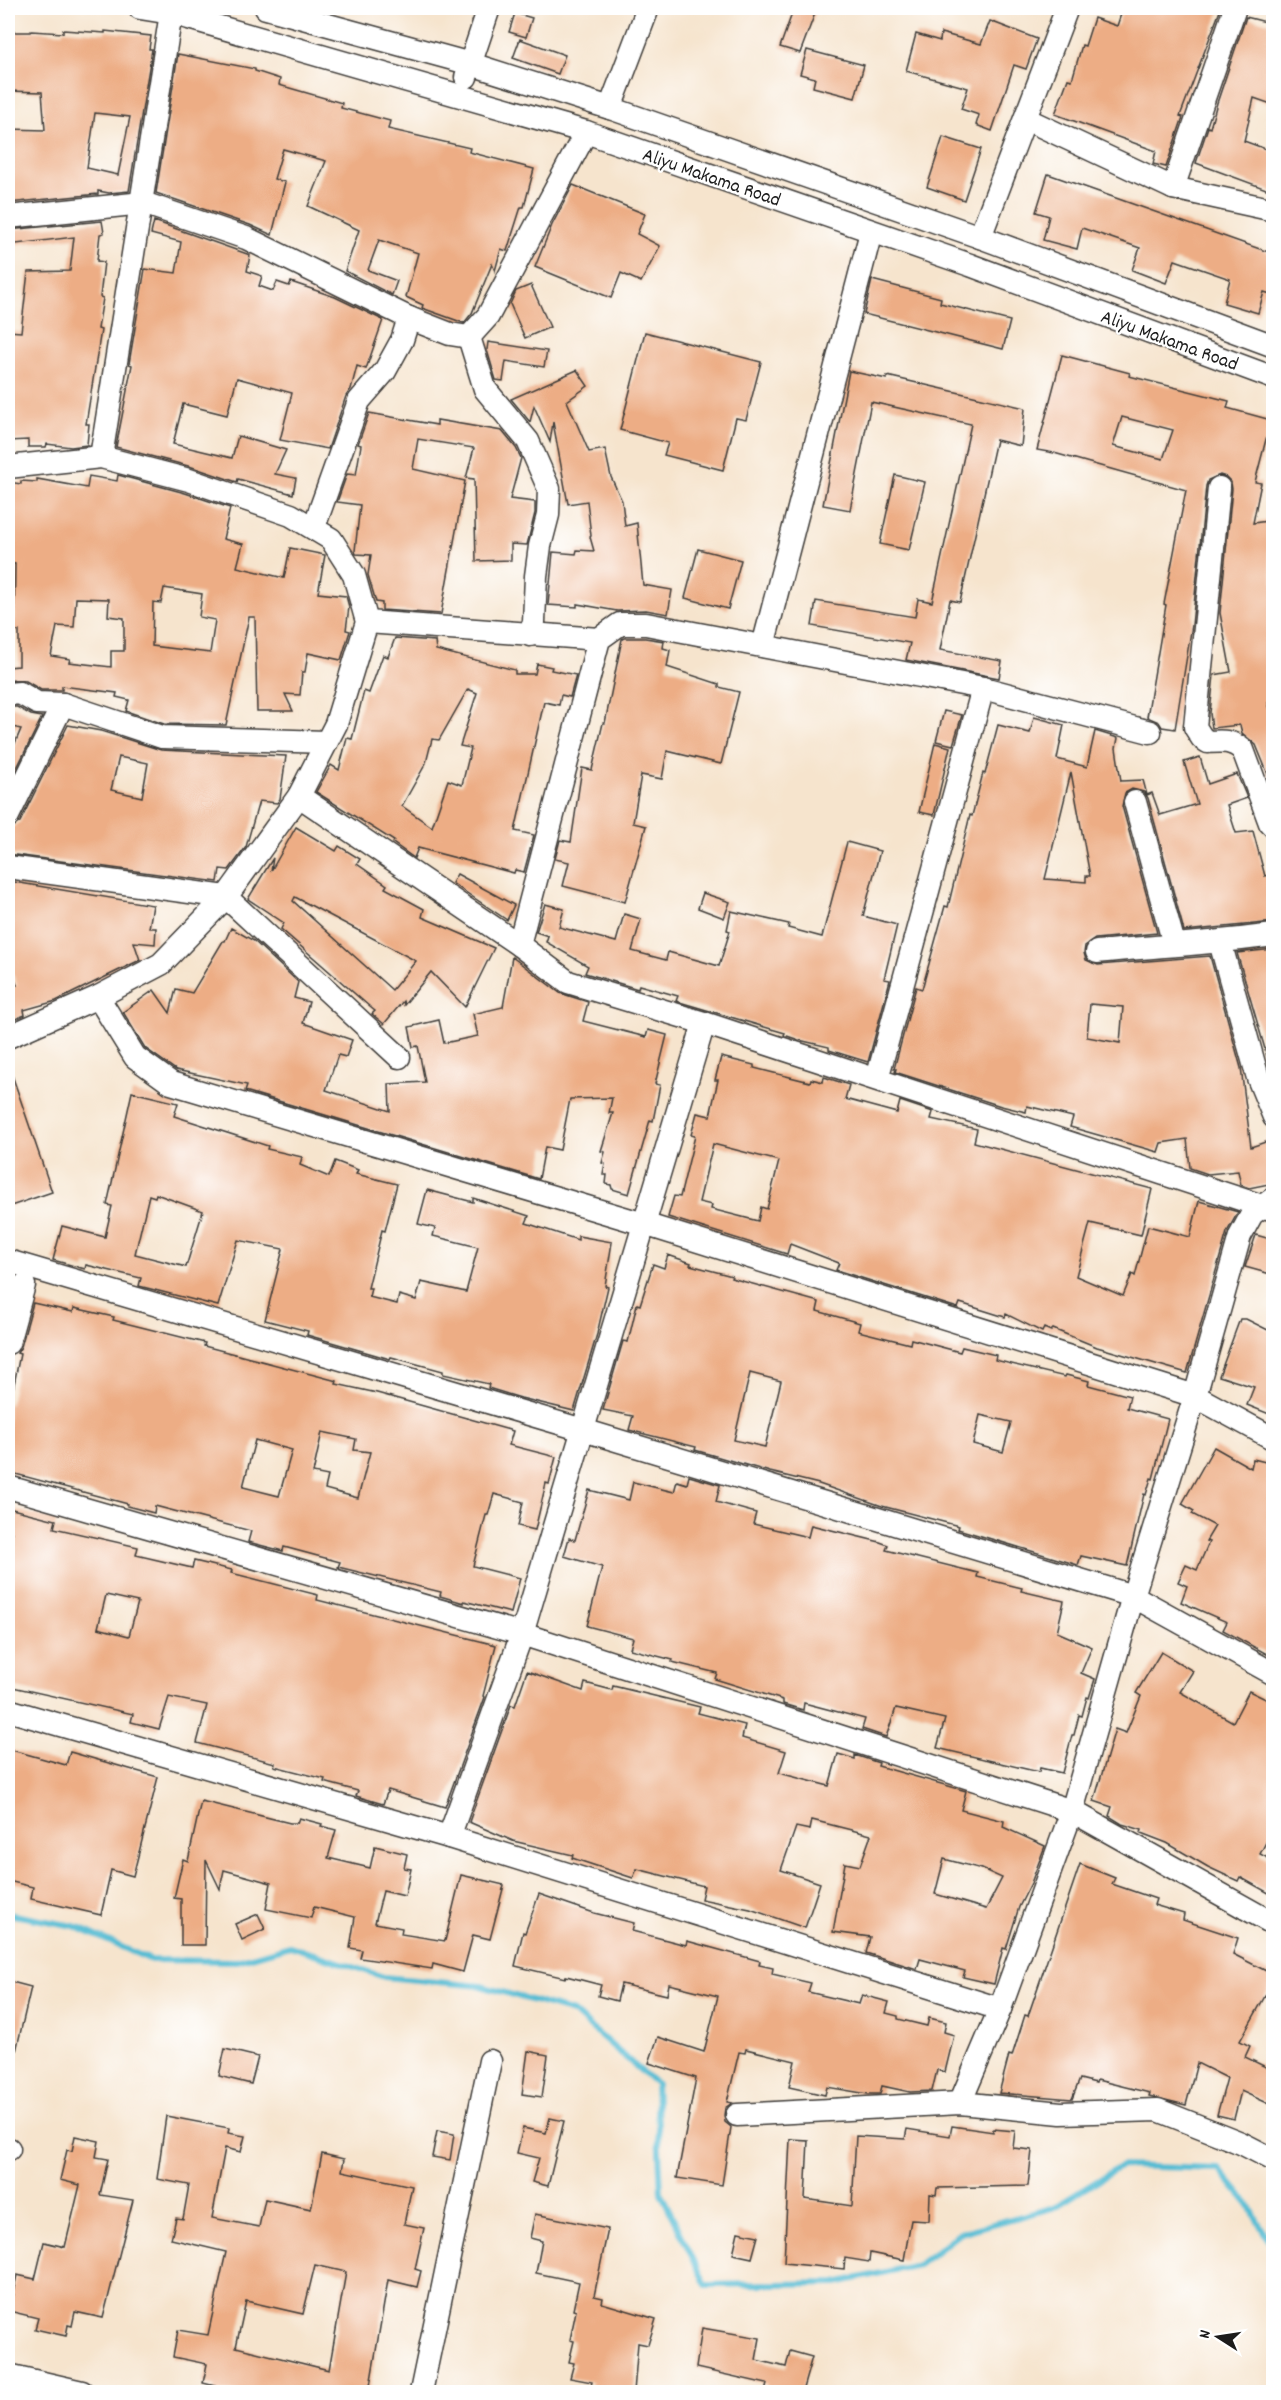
<svg xmlns="http://www.w3.org/2000/svg" width="1281" height="2400" viewBox="0 0 1281 2400" font-family="Dekko,sans-serif">
	<style>
		.lines { fill: none; stroke-linecap: round; stroke-linejoin: round }
		.stream { stroke: #55bcd3; stroke-width: 6 }
		.building { fill: #edad85; fill-rule: evenodd }
		.minor-casing { stroke: #3d3a37; stroke-width: 25 }
		.minor { stroke: #fff; stroke-width: 22 }
		.labels { text-anchor: middle; stroke-width: 4.5; stroke-linejoin: round; paint-order: stroke }
		.street-label { font-size: 20px; fill: #1c1c1c; stroke: #fff }
	</style>
	<rect width="100%" height="100%" fill="#fff"/>
	<filter id="ink" filterUnits="userSpaceOnUse"><feTurbulence type="fractalNoise" baseFrequency=".0167" numOctaves="2"/><feDisplacementMap in="SourceGraphic" scale="12" xChannelSelector="R" yChannelSelector="G"/><feConvolveMatrix kernelMatrix="1 2 1 2 8 2 1 2 1" color-interpolation-filters="sRGB"/></filter>
	<filter id="wash" filterUnits="userSpaceOnUse"><feTurbulence type="fractalNoise" baseFrequency=".008" numOctaves="4" result="noise"/><feDisplacementMap in="SourceGraphic" scale="24" xChannelSelector="R" yChannelSelector="G"/><feGaussianBlur stdDeviation="1.35" result="paint"/><feColorMatrix in="noise" values="0 0 0 0 0 0 0 0 0 0 0 0 0 0 0 0 0 1.4 0 .05"/><feComposite in="paint" operator="in"/></filter>
	<g filter="url(#wash)">
		<rect width="100%" height="100%" fill="#f6e4cd"/>
		<g class="lines">
			<!-- stream -->
			<polyline class="stream" points="8,1914 74,1926 151,1960 237,1961 290,1946 384,1977 481,1986 573,2012 656,2084 661,2193 706,2285 836,2283 918,2265 960,2233 1055,2207 1121,2166 1219,2169 1249,2205 1274,2250"/>
		</g>
		<g id="blocks">
			<!-- building -->
			<g class="building">
				<polygon points="794,8 817,8 800,53 780,47"/>
				<polygon points="1123,8 1221,8 1180,116 1183,117 1166,167 1153,164 1156,151 1055,114 1068,79 1072,80 1082,45 1085,46 1094,18 1117,26"/>
				<polygon points="515,13 532,18 526,37 509,32"/>
				<polygon points="1246,17 1274,24 1274,105 1254,98 1244,141 1274,152 1274,192 1196,163 1208,127 1210,128 1217,103"/>
				<polygon points="990,21 1037,39 1026,69 1014,65 992,131 976,125 979,115 961,109 968,88 906,71 916,34 940,41 941,33 981,44"/>
				<path d="M63 30 105 33V31L151 36 149 49H152L129 191 109 193 98 191V194L8 203V129L45 130 42 92 8 91V32H30L31 31 63 33ZM95 113 130 117 118 175 87 168Z"/>
				<polygon points="520,39 565,55 558,74 513,58"/>
				<polygon points="807,50 864,65 855,98 813,87 815,78 800,74"/>
				<polygon points="178,54 255,69 255,71 280,79 279,85 342,103 341,108 390,121 388,129 470,148 469,152 534,169 524,207 521,207 507,251 501,249 495,271 492,264 472,313 464,323 422,308 423,305 406,297 418,253 379,240 368,270 397,281 392,295 345,271 359,230 308,206 326,161 283,149 274,179 285,182 272,235 250,225 156,193"/>
				<polygon points="943,137 981,149 964,200 927,187"/>
				<polygon points="1048,174 1274,254 1274,295 1264,292 1258,313 1224,303 1230,279 1175,260 1166,283 1132,270 1140,248 1082,228 1077,249 1043,240 1049,216 1036,212"/>
				<polygon points="573,185 645,214 637,234 660,246 641,282 621,273 611,298 535,267 552,225"/>
				<polygon points="102,221 104,233 100,234 97,261 104,262 100,297 103,298 98,329 101,330 86,424 89,424 87,445 71,447 47,444 46,447 28,447 28,440 8,441 8,331 21,332 28,272 70,271 74,237 8,245 8,230"/>
				<polygon points="154,221 250,255 247,271 262,276 259,286 273,291 277,282 289,286 291,282 335,297 383,320 366,369 357,366 351,389 346,396 328,449 280,440 292,393 237,378 227,415 183,404 173,444 232,458 238,436 286,450 275,474 296,478 293,494 238,479 237,482 192,467 116,447 132,365 129,364 145,269 176,273 181,242 151,234"/>
				<polygon points="872,280 941,298 940,303 1010,321 1003,349 864,314"/>
				<polygon points="531,285 550,327 525,338 510,304 516,291"/>
				<polygon points="645,332 761,362 746,420 736,418 723,470 664,455 668,443 620,430"/>
				<polygon points="488,342 547,351 544,367 506,361 503,381 496,380 487,350"/>
				<path d="M1062 355 1130 373 1129 376 1229 401 1227 408 1271 420 1255 482 1261 483 1253 523 1274 520V550L1268 551 1274 587V703H1268L1274 723V789L1256 745 1242 733 1240 725 1212 728 1210 713 1214 675 1231 672 1220 613 1232 489 1231 482 1226 477 1220 475 1208 480 1206 486 1192 625 1175 729 1162 727 1159 722 1147 717 1166 605 1164 604 1186 490 1054 453 1037 450ZM1122 417 1173 430 1163 459 1113 446Z"/>
				<polygon points="577,370 588,386 567,401 589,452 605,449 611,477 622,501 625,526 637,523 643,585 672,590 668,614 646,610 617,611 577,604 577,607 548,605 553,552 576,554 577,550 594,551 590,537 591,536 587,501 568,504 553,422 550,442 534,406 530,422 511,399"/>
				<polygon points="849,371 887,379 887,376 1025,408 1021,446 996,440 960,602 950,600 940,650 1002,661 999,678 906,660 910,643 812,626 816,601 915,617 918,599 932,602 971,424 871,402 850,510 823,505"/>
				<polygon points="369,413 437,425 437,420 502,431 516,448 521,458 510,499 535,502 535,513 527,545 511,544 511,560 476,561 474,479 466,478 474,448 418,439 413,469 465,481 441,614 382,610 382,603 376,602 368,575 371,555 356,554 355,551 360,505 337,502 347,474 356,475 361,445 358,444"/>
				<path d="M118 475 185 493 230 508 223 539 243 544 237 567 284 578 290 548 325 555 318 593 346 596 349 607 346 630 350 631 341 660 308 653 305 672H302L300 695 285 694 293 711H257L255 617H249L226 725 164 724 126 711 129 700 116 697 117 693 62 686V690H41L26 681 8 680V667L19 666V631H14L15 564 8 563V482L21 484V481L37 482V479L87 488 89 476 117 481ZM164 588 202 594 199 617 215 620 210 653 152 646 153 602 161 603ZM76 598 109 599 108 616 124 618V651H111V667L69 662 70 659 51 656 57 626 74 627Z"/>
				<polygon points="895,475 925,482 909,550 880,544"/>
				<polygon points="698,549 741,560 728,609 685,598"/>
				<path d="M395 638 435 641 436 650 515 670V674H535L537 664 552 667 551 670 576 675 570 697 561 695 559 705 544 702 515 831 534 835 524 872 515 870 514 873 418 848 414 858 393 843 394 841 316 792 331 765 339 770 347 738 352 739 364 691 369 693 383 655 388 657ZM468 689 477 693 460 746 471 748 462 785 448 780 432 827 402 806 426 763 432 739 439 740Z"/>
				<polygon points="624,638 645,638 664,641 663,648 670,650 667,667 719,684 719,687 739,692 721,764 667,751 662,779 641,775 633,823 646,826 625,902 563,886 569,862 555,859 560,840 571,842 582,768 592,770 603,723 605,723 622,639"/>
				<polygon points="10,707 17,707 31,715 42,717 8,786 8,760 21,729 8,726"/>
				<polygon points="944,711 962,715 953,745 936,741"/>
				<path d="M1034 717 1064 725 1057 759 1087 767 1095 731 1118 738 1116 748 1121 781 1143 780 1147 795 1152 793 1160 815 1197 804 1184 762 1200 757 1208 784 1237 774 1247 798 1227 805 1236 833 1253 831 1265 876 1274 874V922L1184 931 1148 798 1144 792 1132 789 1125 793 1122 806 1157 933 1095 939 1085 946 1084 953 1086 960 1098 965 1210 956 1241 1068 1251 1147 1274 1139V1183L1249 1188 1241 1185 1238 1171 1208 1174 1190 1168 1187 1139 1161 1143 1158 1152 1070 1127 1073 1117 1027 1106 1026 1112 1001 1106 895 1072 896 1069H894L916 987 922 989 945 906 948 907 970 815 972 816 983 773 985 774 998 725 1030 733ZM1071 772 1090 876H1086V882L1045 879ZM1090 1004 1123 1007 1120 1043 1087 1037Z"/>
				<path d="M68 725 101 731 161 750 286 756 280 799 277 803 259 801 246 847 229 870 220 869 218 882 8 854 10 829 20 822ZM119 757 148 763 142 797 111 790Z"/>
				<polygon points="935,743 950,747 934,815 919,812"/>
				<path d="M296 827 336 851 339 846 360 859 357 864 387 885 385 888 424 909 422 917 494 948 465 1007 431 972 404 1005 403 1001 384 1024 372 1014 375 1011 370 1007 281 929 284 923 248 899 273 858 271 871ZM295 897 416 961 392 990 293 901Z"/>
				<polygon points="847,842 880,851 863,916 897,925 884,979 890,980 868,1062 829,1050 829,1047 799,1040 784,1035 785,1033 676,1001 678,996 639,985 638,989 585,973 588,966 546,942 548,936 536,932 545,904 564,909 559,927 616,942 624,914 641,919 632,951 666,960 668,952 719,966 730,931 727,930 731,911 789,924 788,928 822,937"/>
				<polygon points="457,874 514,905 507,920 452,883"/>
				<polygon points="8,881 153,905 149,928 156,928 155,944 134,942 140,960 56,1001 24,1010 25,1015 8,1022 8,972 14,986 17,985 8,963"/>
				<polygon points="703,893 730,902 724,918 698,908"/>
				<polygon points="231,928 254,941 298,982 294,998 309,1002 303,1023 352,1040 346,1057 338,1055 326,1090 390,1111 389,1084 425,1082 418,1046 413,1047 409,1027 439,1020 444,1043 478,1036 473,1014 503,1007 512,957 560,993 588,1002 583,1021 646,1037 648,1030 667,1035 655,1084 660,1085 653,1121 650,1120 629,1194 612,1189 611,1185 606,1184 607,1175 603,1175 605,1164 602,1163 605,1152 601,1151 613,1113 609,1113 612,1098 570,1099 560,1150 545,1147 539,1179 245,1091 247,1085 176,1070 145,1048 123,1012 154,990 170,1013 176,989 192,993 223,941 225,941"/>
				<polygon points="1274,949 1274,1080 1237,953"/>
				<path d="M721 1057 754 1065V1068L810 1082 811 1079 823 1082 824 1077 849 1085 845 1099 897 1113 900 1101 933 1112 931 1119 977 1129 974 1142 1152 1189 1141 1235 1090 1223 1076 1276 1123 1296 1132 1274 1135 1276 1148 1226 1190 1237 1199 1201 1238 1212 1227 1232 1187 1373 1097 1347 1053 1329 1051 1331 1044 1328 1042 1332 1006 1314 1005 1317 960 1303 958 1308 836 1270 839 1263 790 1244 787 1254 668 1217 674 1196 680 1197 695 1136 691 1135 697 1113 710 1116 718 1080H715ZM713 1144 779 1161 767 1209 761 1207 758 1221 711 1209 712 1205 699 1202Z"/>
				<polygon points="8,1069 10,1069 52,1192 8,1207"/>
				<path d="M132 1092 178 1103 174 1116 268 1146 267 1149 302 1157 300 1165 329 1177 335 1161 358 1170 356 1174 397 1184 385 1231 382 1230 368 1288H371L369 1297 397 1304 399 1295 416 1300 421 1282 466 1292 478 1247 433 1236 435 1228 418 1224 427 1190 473 1202V1198L529 1216 526 1223 578 1240V1236L612 1242 605 1286 608 1287 597 1334 574 1411 521 1398 488 1388 489 1384 443 1374V1371L391 1357 390 1359 307 1335 308 1331 265 1320 283 1249 238 1240 218 1306 139 1286 141 1278 86 1265 85 1269 53 1260 62 1226 105 1237 112 1206 107 1205ZM156 1194 203 1211 186 1267 135 1254 149 1195 155 1197Z"/>
				<polygon points="1256,1235 1274,1240 1274,1275 1245,1267"/>
				<path d="M668 1255 691 1263 690 1265 732 1276 731 1278 819 1302 817 1311 860 1323 858 1331 910 1344 911 1339 960 1352 962 1347 996 1355 995 1360 1065 1377 1066 1375 1089 1381 1088 1385 1130 1396 1127 1408 1168 1419 1153 1479 1151 1478 1146 1495 1144 1494 1127 1566 1081 1556 1078 1565 958 1529 959 1526 882 1506 819 1484 770 1472 695 1450 696 1447 629 1430 633 1416 603 1410 623 1341 628 1342 637 1304 640 1305 653 1264 664 1268ZM750 1373 781 1381 765 1447 734 1440ZM980 1415 1011 1422 1003 1452 973 1444Z"/>
				<path d="M33 1303 73 1312 74 1308 114 1317 113 1320 205 1343 204 1346 337 1381 336 1384 377 1393 513 1431 509 1445 556 1457 549 1484 546 1483 535 1530 518 1526 523 1502 494 1494 488 1515H486L473 1566 520 1578 511 1613 464 1601V1603L440 1596 441 1592 338 1567 340 1562 284 1547 283 1551 248 1542 251 1531 155 1506 154 1513 127 1506 128 1504 8 1472V1404L10 1405 20 1354 17 1353 21 1347ZM322 1432 356 1439 354 1450 370 1452 358 1498 325 1489 328 1476 313 1473ZM255 1440 292 1450 279 1496 243 1487Z"/>
				<polygon points="1240,1319 1246,1319 1274,1333 1274,1416 1247,1405 1254,1387 1219,1376"/>
				<polygon points="1214,1447 1251,1468 1253,1459 1274,1464 1274,1658 1223,1630 1227,1622 1181,1602 1187,1586 1178,1582 1186,1565 1197,1570 1209,1542 1206,1541 1215,1526 1192,1514 1194,1511 1182,1504"/>
				<polygon points="689,1476 720,1485 716,1502 756,1513 753,1524 808,1537 811,1525 880,1542 888,1545 886,1550 978,1573 977,1577 1022,1588 1021,1591 1064,1601 1057,1632 1092,1647 1081,1673 1095,1679 1089,1698 1087,1697 1082,1716 1079,1715 1074,1735 1072,1735 1062,1773 1040,1768 1039,1772 937,1748 945,1719 896,1708 886,1737 862,1729 865,1719 804,1703 803,1710 783,1704 783,1700 715,1679 717,1673 672,1662 673,1660 630,1649 633,1638 587,1626 602,1567 564,1556 569,1538 575,1540 589,1490 629,1500 633,1482 674,1492 677,1481 687,1484"/>
				<path d="M8 1508 56 1520 54 1528 138 1547 136 1555 192 1568 194 1561 232 1570 231 1573 318 1595 317 1600 496 1645 483 1696 485 1697 445 1807 388 1790 383 1804 356 1796 358 1791 324 1782 325 1779 274 1766 275 1763 197 1743 207 1705 169 1697 159 1729 131 1722 133 1714 8 1686V1550L12 1533 8 1532ZM106 1595 138 1602 129 1636 98 1628Z"/>
				<polygon points="1161,1652 1193,1671 1180,1692 1233,1722 1249,1691 1274,1703 1274,1827 1260,1854 1274,1861 1274,1896 1240,1877 1238,1881 1208,1867 1167,1843 1141,1833 1142,1830 1122,1824 1109,1816 1112,1807 1094,1801 1115,1729 1126,1733 1141,1696 1136,1693"/>
				<path d="M527 1671 583 1691 585 1683 612 1690 613 1686 700 1707 698 1713 745 1725 742 1738 786 1751 779 1773 829 1786 838 1754 855 1759V1755L879 1763 878 1766 966 1791 961 1810 1004 1821 1003 1827 1045 1846 1031 1883 1019 1907 1006 1949 1003 1948 994 1984 963 1977 965 1971 920 1959 917 1969 866 1953 870 1937 833 1932 845 1863 860 1866 871 1835 812 1820 810 1830 796 1827 781 1870 820 1883 805 1928 750 1909 701 1899 704 1886 637 1869 633 1878 572 1858 573 1855 513 1841 469 1822 511 1705 515 1706ZM944 1859 982 1869 1002 1878 986 1909 935 1894Z"/>
				<polygon points="8,1749 66,1765 70,1752 158,1777 133,1876 111,1870 101,1915 31,1899 33,1887 8,1881"/>
				<polygon points="201,1801 290,1823 297,1823 299,1818 322,1824 321,1826 336,1830 328,1858 370,1868 375,1846 407,1854 404,1868 411,1869 405,1896 383,1891 375,1923 402,1928 401,1934 445,1941 461,1875 504,1885 490,1939 473,1935 463,1972 433,1964 432,1969 360,1958 362,1950 350,1948 355,1917 314,1907 311,1918 266,1909 271,1883 224,1870 220,1889 206,1860 205,1945 181,1945 181,1899 174,1898 183,1859 188,1861"/>
				<polygon points="1080,1864 1115,1878 1112,1884 1156,1899 1154,1905 1184,1914 1183,1920 1238,1938 1233,1954 1274,1975 1274,1980 1240,2041 1250,2046 1245,2057 1274,2071 1274,2106 1241,2091 1234,2119 1217,2115 1227,2078 1197,2063 1186,2105 1149,2096 1150,2093 1097,2080 1096,2083 1080,2079 1072,2099 999,2093 1009,2055 1012,2056 1025,2015 1028,2016"/>
				<polygon points="539,1894 594,1913 634,1923 632,1931 686,1945 687,1941 760,1961 759,1965 773,1968 772,1974 811,1983 808,1992 859,2004 862,1995 889,2002 886,2013 898,2016 898,2019 927,2026 929,2018 946,2022 944,2032 954,2035 945,2072 937,2070 932,2091 910,2092 882,2086 880,2094 868,2094 827,2087 825,2095 789,2087 795,2061 746,2049 745,2053 739,2052 727,2102 732,2103 725,2108 724,2115 725,2122 731,2127 722,2185 677,2178 696,2078 649,2063 658,2037 704,2052 718,1996 669,1984 667,1995 621,1984 617,2001 598,1996 601,1985 566,1976 565,1978 515,1966 523,1932 525,1933"/>
				<polygon points="258,1914 265,1929 242,1940 235,1924"/>
				<polygon points="8,1981 31,1987 14,2060 8,2060"/>
				<polygon points="225,2049 258,2057 251,2084 219,2076"/>
				<polygon points="528,2051 548,2055 542,2097 522,2094"/>
				<path d="M166 2116 229 2128 228 2133 245 2136 241 2152 225 2148 212 2218 259 2227 265 2199 311 2209 322 2154 344 2159 342 2171 412 2186 404 2224 424 2228 415 2269 421 2271 417 2287 388 2280 369 2392H213L215 2386 203 2383 207 2364 173 2357 178 2330 208 2335 226 2252 171 2239 176 2218 183 2219 189 2185 157 2179ZM315 2265 346 2272 329 2370 236 2347 246 2301 303 2314Z"/>
				<polygon points="550,2118 564,2121 548,2186 532,2182 539,2158 517,2153 523,2128 546,2133"/>
				<polygon points="952,2126 993,2132 993,2129 1015,2131 1013,2148 1032,2150 1028,2186 937,2188 936,2195 930,2194 929,2221 911,2220 904,2260 870,2253 869,2262 845,2258 844,2269 784,2263 790,2139 808,2140 805,2199 852,2206 856,2136 905,2139 907,2129 950,2136"/>
				<polygon points="437,2131 454,2134 450,2160 432,2157"/>
				<polygon points="75,2136 99,2141 96,2157 108,2159 100,2195 133,2200 103,2318 75,2312 72,2326 68,2325 66,2336 35,2329 38,2318 9,2311 17,2275 35,2279 44,2242 65,2247 80,2185 60,2180 67,2150 72,2151"/>
				<polygon points="535,2214 608,2229 594,2296 603,2298 602,2303 656,2319 648,2345 638,2343 634,2392 617,2392 591,2386 592,2382 570,2378 574,2363 569,2362 574,2341 570,2340 576,2311 573,2310 579,2282 536,2273 542,2241 530,2238"/>
				<polygon points="738,2232 758,2236 752,2258 733,2254"/>
				<polygon points="702,2328 760,2338 756,2360 786,2367 790,2351 812,2357 802,2392 765,2392 767,2384 696,2368"/>
			</g>
		</g>
	</g>
	<g filter="url(#ink)">
		<use href="#blocks" fill-opacity="0" stroke="#3d3a37" stroke-width="1.5"/>
		<g class="lines">
			<defs>
				<g id="minor">
					<polyline points="140,8 171,13 586,132 970,265 1274,378"/>
					<polyline points="266,8 471,64 610,108 980,237 1274,346"/>
					<polyline points="466,77 489,8"/>
					<polyline points="610,108 648,8"/>
					<polyline points="1026,119 1173,188 1274,210"/>
					<polyline points="1173,188 1235,8"/>
					<polyline points="8,217 143,203 246,238 409,318 450,334 469,337"/>
					<polyline points="980,237 1067,8"/>
					<polyline points="469,337 485,389 528,441 549,489 548,515 540,546 536,576 534,622 530,635"/>
					<polyline points="469,337 488,316 586,132"/>
					<polyline points="101,457 171,13"/>
					<polyline points="8,467 101,457 189,480 291,515 331,539 354,575 367,622 336,724 299,796 226,897 161,964 98,997 8,1037"/>
					<path d="M1219 488 1195 727 1202 738 1208 742C1223 741 1231 740 1243 750L1270 823 1274 827"/>
					<polyline points="314,527 359,401 385,371 402,340 409,318"/>
					<polyline points="367,622 599,639"/>
					<polyline points="763,646 871,232"/>
					<polyline points="8,694 20,693 37,703 63,704 162,737 326,742"/>
					<polyline points="299,796 519,945 568,982 704,1023 1274,1210"/>
					<polyline points="1135,802 1174,944"/>
					<polyline points="8,816 63,704"/>
					<polyline points="8,867 226,897 399,1057"/>
					<polyline points="1220,942 1258,1078 1274,1117"/>
					<polyline points="519,945 599,639 620,624 646,624 983,688 1150,732"/>
					<path d="M1097 952C1156 946 1215 943 1274 935"/>
					<polyline points="98,997 135,1057 171,1083 644,1224 1195,1396 1274,1439"/>
					<polyline points="877,1079 983,688"/>
					<polyline points="8,1261 583,1430 1133,1596 1274,1674"/>
					<polyline points="8,1343 24,1285"/>
					<polyline points="8,1487 522,1634 1072,1811 1274,1924"/>
					<polyline points="8,1710 449,1837 1000,2009"/>
					<polyline points="449,1837 522,1634 704,1023"/>
					<polyline points="960,2103 1000,2009 1072,1811 1133,1596 1195,1396 1240,1236 1252,1214 1274,1198"/>
					<polyline points="737,2115 960,2103 1061,2113 1158,2110 1241,2143 1274,2160"/>
					<polyline points="8,2149 9,2149"/>
					<polyline points="8,2375 82,2392"/>
					<polyline points="421,2392 490,2061"/>
				</g>
			</defs>
			<!-- minor casing -->
			<use href="#minor" class="minor-casing"/>
			<!-- minor -->
			<use href="#minor" class="minor"/>
		</g>
	</g>
	<g class="labels">
		<!-- street labels -->
		<g class="street-label">
			<text transform="translate(712 176) rotate(19)" y="7">Aliyu Makama Road</text>
			<text transform="translate(1170 339) rotate(20)" y="7">Aliyu Makama Road</text>
		</g>
	</g>
	<!-- margin -->
	<rect width="1281" height="2400" fill="none" stroke="#fff" stroke-width="30"/>
	<!-- north arrow -->
	<g transform="translate(1218 2337) rotate(282)" stroke="#ffffff" stroke-width="4.5" paint-order="stroke">
	<path d="M0-4.5L10 22L0 15L-10 22Z" fill="#1c1c1c"/>
	<text y="-9" font-size="16" font-weight="bold" text-anchor="middle" fill="#1c1c1c">N</text>
	</g>
</svg>
